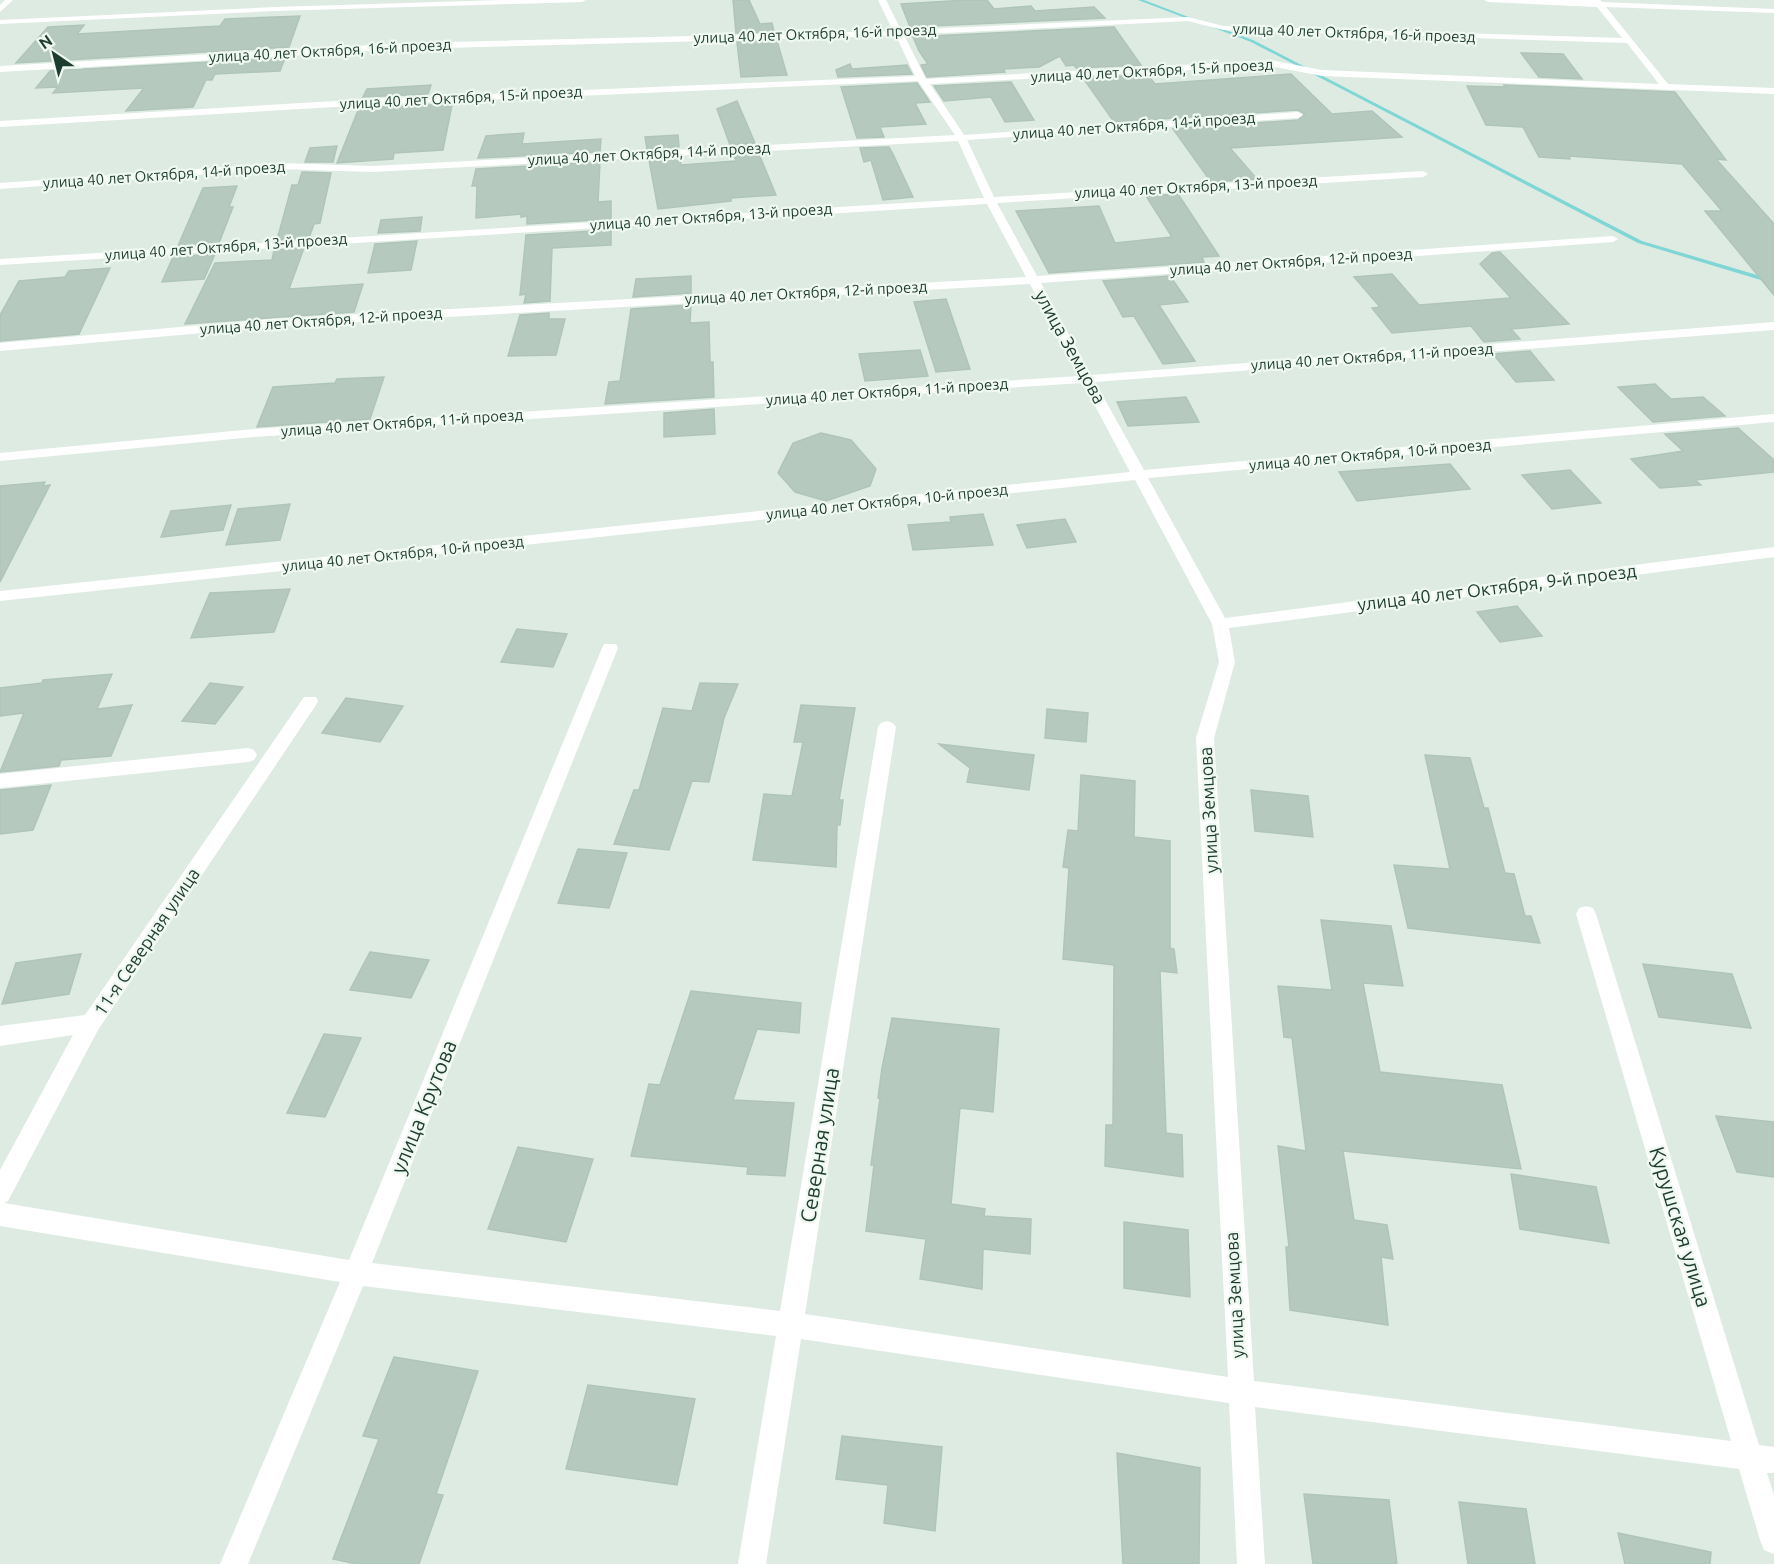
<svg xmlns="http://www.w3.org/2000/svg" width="1774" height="1564" viewBox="0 0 1774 1564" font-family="Ubuntu,sans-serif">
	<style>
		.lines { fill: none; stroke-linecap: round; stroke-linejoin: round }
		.stream { fill: #80d6d5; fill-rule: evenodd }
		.building { fill: #b6c9be; stroke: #b0c5b9; stroke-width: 1.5 }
		.street { fill: #fff; fill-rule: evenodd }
		.labels { text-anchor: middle; stroke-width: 4.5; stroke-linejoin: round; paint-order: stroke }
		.far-street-label { font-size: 15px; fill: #1e3c2f; stroke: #eff8f1 }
		.street-label { font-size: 18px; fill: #1e3c2f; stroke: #eff8f1 }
		.near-street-label { font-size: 21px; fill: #1e3c2f; stroke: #eff8f1 }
	</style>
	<rect width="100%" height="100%" fill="#deebe3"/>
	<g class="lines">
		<!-- stream -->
		<g class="stream">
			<polygon points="1138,0 1144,0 1199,21 1196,22"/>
			<polygon points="1209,24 1253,40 1642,241 1774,280 1774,284 1638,243 1251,42 1209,26"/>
		</g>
	</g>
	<!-- building -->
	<g class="building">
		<polygon points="733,0 749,0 760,24 772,23 774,32 736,33"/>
		<polygon points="967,0 987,0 994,9 1031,6 1035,11 1094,7 1105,18 910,27 901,4"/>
		<polygon points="300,16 289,47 16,63 48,27 84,25 77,34 220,26 225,19"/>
		<polygon points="1114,27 1141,65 1076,68 1074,65 1066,66 1060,56 1039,67 1003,69 1005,72 927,77 921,65 928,64 919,51 913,37"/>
		<polygon points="777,41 787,75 741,77 737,42"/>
		<polygon points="1521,53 1563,54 1582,79 1539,77"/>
		<polygon points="285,58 280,71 215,74 212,80 206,80 193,107 126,111 144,88 53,93 58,87 36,88 50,71"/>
		<polygon points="850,64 852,69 907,65 912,74 838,77 836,70"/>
		<polygon points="1291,74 1332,114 1372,111 1402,137 1230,148 1257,179 1211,182 1173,129 1298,120 1305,114 1298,110 1114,122 1083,78 1148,75 1155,84"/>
		<polygon points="1011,82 1034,120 1005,122 991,97 944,101 934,86"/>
		<polygon points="917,83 930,102 915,103 926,124 880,127 884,137 857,138 841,87"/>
		<polygon points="431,85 428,94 363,97 367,89"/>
		<polygon points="1504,85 1675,92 1726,160 1716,159 1774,224 1774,295 1705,211 1722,211 1682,164 1569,156 1570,159 1539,157 1523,127 1486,125 1467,86 1505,87"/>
		<polygon points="737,101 755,143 730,145 717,109"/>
		<polygon points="426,105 452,105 443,150 394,153 393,159 337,163 359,108"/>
		<polygon points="524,133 522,144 601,139 600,152 478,158 486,136"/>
		<polygon points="678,135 679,147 647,149 645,137"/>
		<polygon points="337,146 333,162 305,162 310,148"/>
		<polygon points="889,147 893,154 913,197 883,200 871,160 864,162 860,148"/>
		<polygon points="759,154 776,195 731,198 731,201 658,209 649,160 680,158 681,165 736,161 734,155"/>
		<polygon points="600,162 598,202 611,201 611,219 527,224 527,216 521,217 521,214 476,218 477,186 472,186 476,169"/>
		<polygon points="302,172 331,173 320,223 314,224 309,238 277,240 292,185 298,185"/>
		<polygon points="237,186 229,207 233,207 219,243 178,246 203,188"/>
		<polygon points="1178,194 1219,256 1202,257 1204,262 1049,273 1016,211 1099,206 1115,243 1172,237 1146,196"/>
		<polygon points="422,217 420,231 378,233 381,220"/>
		<polygon points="611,230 611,245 552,248 550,301 524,303 526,294 520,295 526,235"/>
		<polygon points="417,241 411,270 368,273 375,244"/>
		<polygon points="304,248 289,289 363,284 354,312 185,324 215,263 272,260 274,250"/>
		<polygon points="1500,252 1569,324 1511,329 1520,339 1484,342 1471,326 1392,333 1372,308 1380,307 1354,277 1392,274 1419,305 1511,298 1480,264 1492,253"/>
		<polygon points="215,254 204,279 162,282 173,257"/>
		<polygon points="110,268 79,334 0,341 0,315 19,281 65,277 69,271"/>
		<polygon points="691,276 691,293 633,297 636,279"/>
		<polygon points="1170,276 1188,302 1159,305 1195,361 1163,364 1134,316 1123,317 1103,281"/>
		<polygon points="946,299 970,369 936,372 914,302"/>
		<polygon points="691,305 690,323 709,322 710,362 713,362 714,397 605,404 609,382 620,381 631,309"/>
		<polygon points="549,313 549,319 565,319 556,355 508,356 520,315"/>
		<polygon points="920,350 928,376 865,381 859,354"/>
		<polygon points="1530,351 1554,380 1516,382 1493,354"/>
		<polygon points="384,377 370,419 257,427 273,387 335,383 337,379"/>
		<polygon points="1655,384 1671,399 1703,397 1725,416 1653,422 1618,387"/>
		<polygon points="1186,397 1199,422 1128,426 1117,402"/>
		<polygon points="714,409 715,434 664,437 664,413"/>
		<polygon points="1738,428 1774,460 1774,472 1695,480 1701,485 1660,488 1631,459 1683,451 1665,434"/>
		<polygon points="821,433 851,440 876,469 870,486 826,501 795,492 778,473 793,443"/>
		<polygon points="1450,464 1470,489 1357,501 1339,472"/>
		<polygon points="1570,470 1601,503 1552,509 1522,475"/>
		<polygon points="45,482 43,486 50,485 0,582 0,486"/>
		<polygon points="290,504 280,540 226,545 238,509"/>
		<polygon points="231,505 223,530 161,537 171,511"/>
		<polygon points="983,514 993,545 913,550 908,525 951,522 950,517"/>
		<polygon points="1065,519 1076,542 1027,548 1017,525"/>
		<polygon points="290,589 274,632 191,638 210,593"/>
		<polygon points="1517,606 1542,636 1500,642 1477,612"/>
		<polygon points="517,629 567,634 553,667 501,662"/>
		<polygon points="112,674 97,709 132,705 111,756 61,760 59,766 0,772 24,713 0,716 0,688 42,683 43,680"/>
		<polygon points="210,683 243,687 215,724 182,721"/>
		<polygon points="700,683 738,684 724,718 709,782 692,781 669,850 614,844 634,790 639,790 663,708 692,711"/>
		<polygon points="346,698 403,706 380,742 322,733"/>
		<polygon points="801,705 855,708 839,800 843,800 840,825 837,825 836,867 753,860 764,794 792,796 803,742 794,742"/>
		<polygon points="1047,709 1088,713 1086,742 1045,738"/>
		<polygon points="939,744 1034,755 1029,790 967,782 970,768"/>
		<polygon points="1425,755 1470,758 1484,808 1488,808 1505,873 1514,874 1525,916 1531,916 1540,943 1408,928 1394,865 1450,869"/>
		<polygon points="1081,775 1135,781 1134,837 1170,841 1170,948 1174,949 1177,973 1160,971 1166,1133 1182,1135 1183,1177 1105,1166 1106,1125 1113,1125 1114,965 1063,959 1069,868 1063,867 1068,830 1078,831"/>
		<polygon points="51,785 33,830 0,834 0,790"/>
		<polygon points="1251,790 1308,796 1313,837 1255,831"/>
		<polygon points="578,849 627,853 609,908 558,903"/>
		<polygon points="1321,920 1391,926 1403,986 1363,983 1380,1072 1502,1085 1521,1169 1343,1151 1354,1220 1387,1225 1393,1259 1381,1257 1388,1325 1290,1310 1286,1247 1289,1247 1278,1146 1306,1151 1292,1038 1284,1037 1278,986 1332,990"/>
		<polygon points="370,952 429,960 411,998 350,990"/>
		<polygon points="81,954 69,994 2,1004 16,963"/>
		<polygon points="1643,964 1732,974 1751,1028 1659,1017"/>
		<polygon points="691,991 801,1003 799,1033 757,1029 733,1100 794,1103 785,1176 747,1174 748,1167 631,1156 649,1084 660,1085"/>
		<polygon points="892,1018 999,1029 993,1112 960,1108 951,1204 985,1209 984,1216 1031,1219 1030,1254 983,1249 982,1289 920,1279 926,1239 866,1231 874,1165 871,1165 880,1098 878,1098 882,1068"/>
		<polygon points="324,1034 361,1038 325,1117 287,1113"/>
		<polygon points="1716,1116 1774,1122 1774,1177 1737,1172"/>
		<polygon points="518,1147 593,1159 566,1242 488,1229"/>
		<polygon points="1511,1174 1596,1187 1609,1243 1520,1229"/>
		<polygon points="1124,1222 1188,1230 1190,1297 1124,1288"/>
		<polygon points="394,1357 478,1371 436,1494 443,1495 419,1564 357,1564 333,1559 379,1439 363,1436"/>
		<polygon points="588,1385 695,1399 677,1485 566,1469"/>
		<polygon points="842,1436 942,1447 935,1531 884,1523 888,1485 836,1479"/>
		<polygon points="1117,1453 1200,1468 1199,1564 1123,1564"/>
		<polygon points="1304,1494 1389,1500 1397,1564 1313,1564"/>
		<polygon points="1459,1502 1526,1509 1535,1564 1468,1564"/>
		<polygon points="1618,1533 1711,1552 1710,1564 1625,1564"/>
	</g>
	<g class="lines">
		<!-- street -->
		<g class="street">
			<polygon points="5,0 13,0 0,12 0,5"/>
			<polygon points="502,0 586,0 582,2 275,11 0,24 0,20 275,7"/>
			<path d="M878 0H886L901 30 1188 17 1223 26 1622 38 1597 7 1488 2 1484 0H1600L1602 2 1774 9V13L1606 7 1668 84 1774 88V94L1322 76 1270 66 930 84 964 135 1298 112 1303 115 1298 118 967 140 994 197 1423 171 1428 174 1423 177 997 203 1037 276 1613 236 1618 239 1613 242 1041 283 1091 375 1774 322V330L1095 382 1144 470 1774 414V422L1148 478 1225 618 1774 547V557L1229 628 1235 662 1214 738 1254 1381 1731 1441 1576 914 1579 908 1586 906 1593 908 1596 914 1759 1445 1774 1447V1473H1767L1774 1495V1554L1764 1550 1760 1540 1739 1469 1255 1407 1265 1564H1237L1229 1403 801 1339 766 1564H738L776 1336 363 1286 248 1564H220L340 1282 0 1226V1170L73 1035 0 1046V1026L85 1015 304 697H316L318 701 316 705 98 1030 8 1201 4 1203 349 1260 602 648 604 644H616L618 648 372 1263 780 1311 878 727 881 723 887 721 893 723 896 727 805 1314 1228 1377 1196 738 1219 662 1212 624 1135 480 0 601V591L1130 472 1083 383 254 437 0 461V453L254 429 1079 376 1030 284 270 327 0 351V343L270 319 1026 277 987 204 0 265V259L984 198 958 141 372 172 279 169 0 189V183L279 163 372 166 955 135 918 81 369 105 0 127V121L369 99 915 76 896 36 408 49 0 72V66L408 43 893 31ZM1188 21 1223 30 1627 43 1659 84 1322 70 1270 60 926 79 904 35Z"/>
			<polygon points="248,748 254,750 257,755 254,760 248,762 0,788 0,774"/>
		</g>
	</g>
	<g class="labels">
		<!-- far-street labels -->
		<g class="far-street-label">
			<text transform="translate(1354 33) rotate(2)" y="5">улица 40 лет Октября, 16-й проезд</text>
			<text transform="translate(815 34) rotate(-2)" y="5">улица 40 лет Октября, 16-й проезд</text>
			<text transform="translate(330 51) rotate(-3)" y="5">улица 40 лет Октября, 16-й проезд</text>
			<text transform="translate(1152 71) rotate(-3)" y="5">улица 40 лет Октября, 15-й проезд</text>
			<text transform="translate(461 98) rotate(-3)" y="5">улица 40 лет Октября, 15-й проезд</text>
			<text transform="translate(1134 126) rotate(-4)" y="5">улица 40 лет Октября, 14-й проезд</text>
			<text transform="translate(649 154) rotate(-3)" y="5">улица 40 лет Октября, 14-й проезд</text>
			<text transform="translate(164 175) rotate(-4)" y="5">улица 40 лет Октября, 14-й проезд</text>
			<text transform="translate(1196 187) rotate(-3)" y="5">улица 40 лет Октября, 13-й проезд</text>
			<text transform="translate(711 217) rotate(-4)" y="5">улица 40 лет Октября, 13-й проезд</text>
			<text transform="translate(226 247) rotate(-4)" y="5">улица 40 лет Октября, 13-й проезд</text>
			<text transform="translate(1291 262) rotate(-4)" y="5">улица 40 лет Октября, 12-й проезд</text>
			<text transform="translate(806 293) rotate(-3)" y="5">улица 40 лет Октября, 12-й проезд</text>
			<text transform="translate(321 321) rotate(-4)" y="5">улица 40 лет Октября, 12-й проезд</text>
			<text transform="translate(1372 357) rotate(-4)" y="5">улица 40 лет Октября, 11-й проезд</text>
			<text transform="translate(887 392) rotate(-4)" y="5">улица 40 лет Октября, 11-й проезд</text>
			<text transform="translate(402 423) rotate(-4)" y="5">улица 40 лет Октября, 11-й проезд</text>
			<text transform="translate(1370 455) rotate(-5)" y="5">улица 40 лет Октября, 10-й проезд</text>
			<text transform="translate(887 502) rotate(-6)" y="5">улица 40 лет Октября, 10-й проезд</text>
			<text transform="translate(403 554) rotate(-6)" y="5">улица 40 лет Октября, 10-й проезд</text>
		</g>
		<!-- street labels -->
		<g class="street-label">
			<text transform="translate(1070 347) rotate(61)" y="6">улица Земцова</text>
			<text transform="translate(1497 588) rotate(-7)" y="6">улица 40 лет Октября, 9-й проезд</text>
			<text transform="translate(1209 810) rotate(-93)" y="6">улица Земцова</text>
			<text transform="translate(147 942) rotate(-56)" y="6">11-я Северная улица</text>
			<text transform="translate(1235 1295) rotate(-93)" y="6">улица Земцова</text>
		</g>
		<!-- near-street labels -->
		<g class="near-street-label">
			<text transform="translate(424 1107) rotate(-68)" y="7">улица Крутова</text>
			<text transform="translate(820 1145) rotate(-81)" y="7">Северная улица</text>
			<text transform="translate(1680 1227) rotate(73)" y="7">Курушская улица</text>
		</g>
	</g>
	<!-- north arrow -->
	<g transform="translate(54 54) rotate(325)" stroke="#eff8f1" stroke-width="4.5" paint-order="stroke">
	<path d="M0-4.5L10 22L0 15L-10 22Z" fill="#1e3c2f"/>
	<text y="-9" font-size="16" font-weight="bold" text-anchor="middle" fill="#1e3c2f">N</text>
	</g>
</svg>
